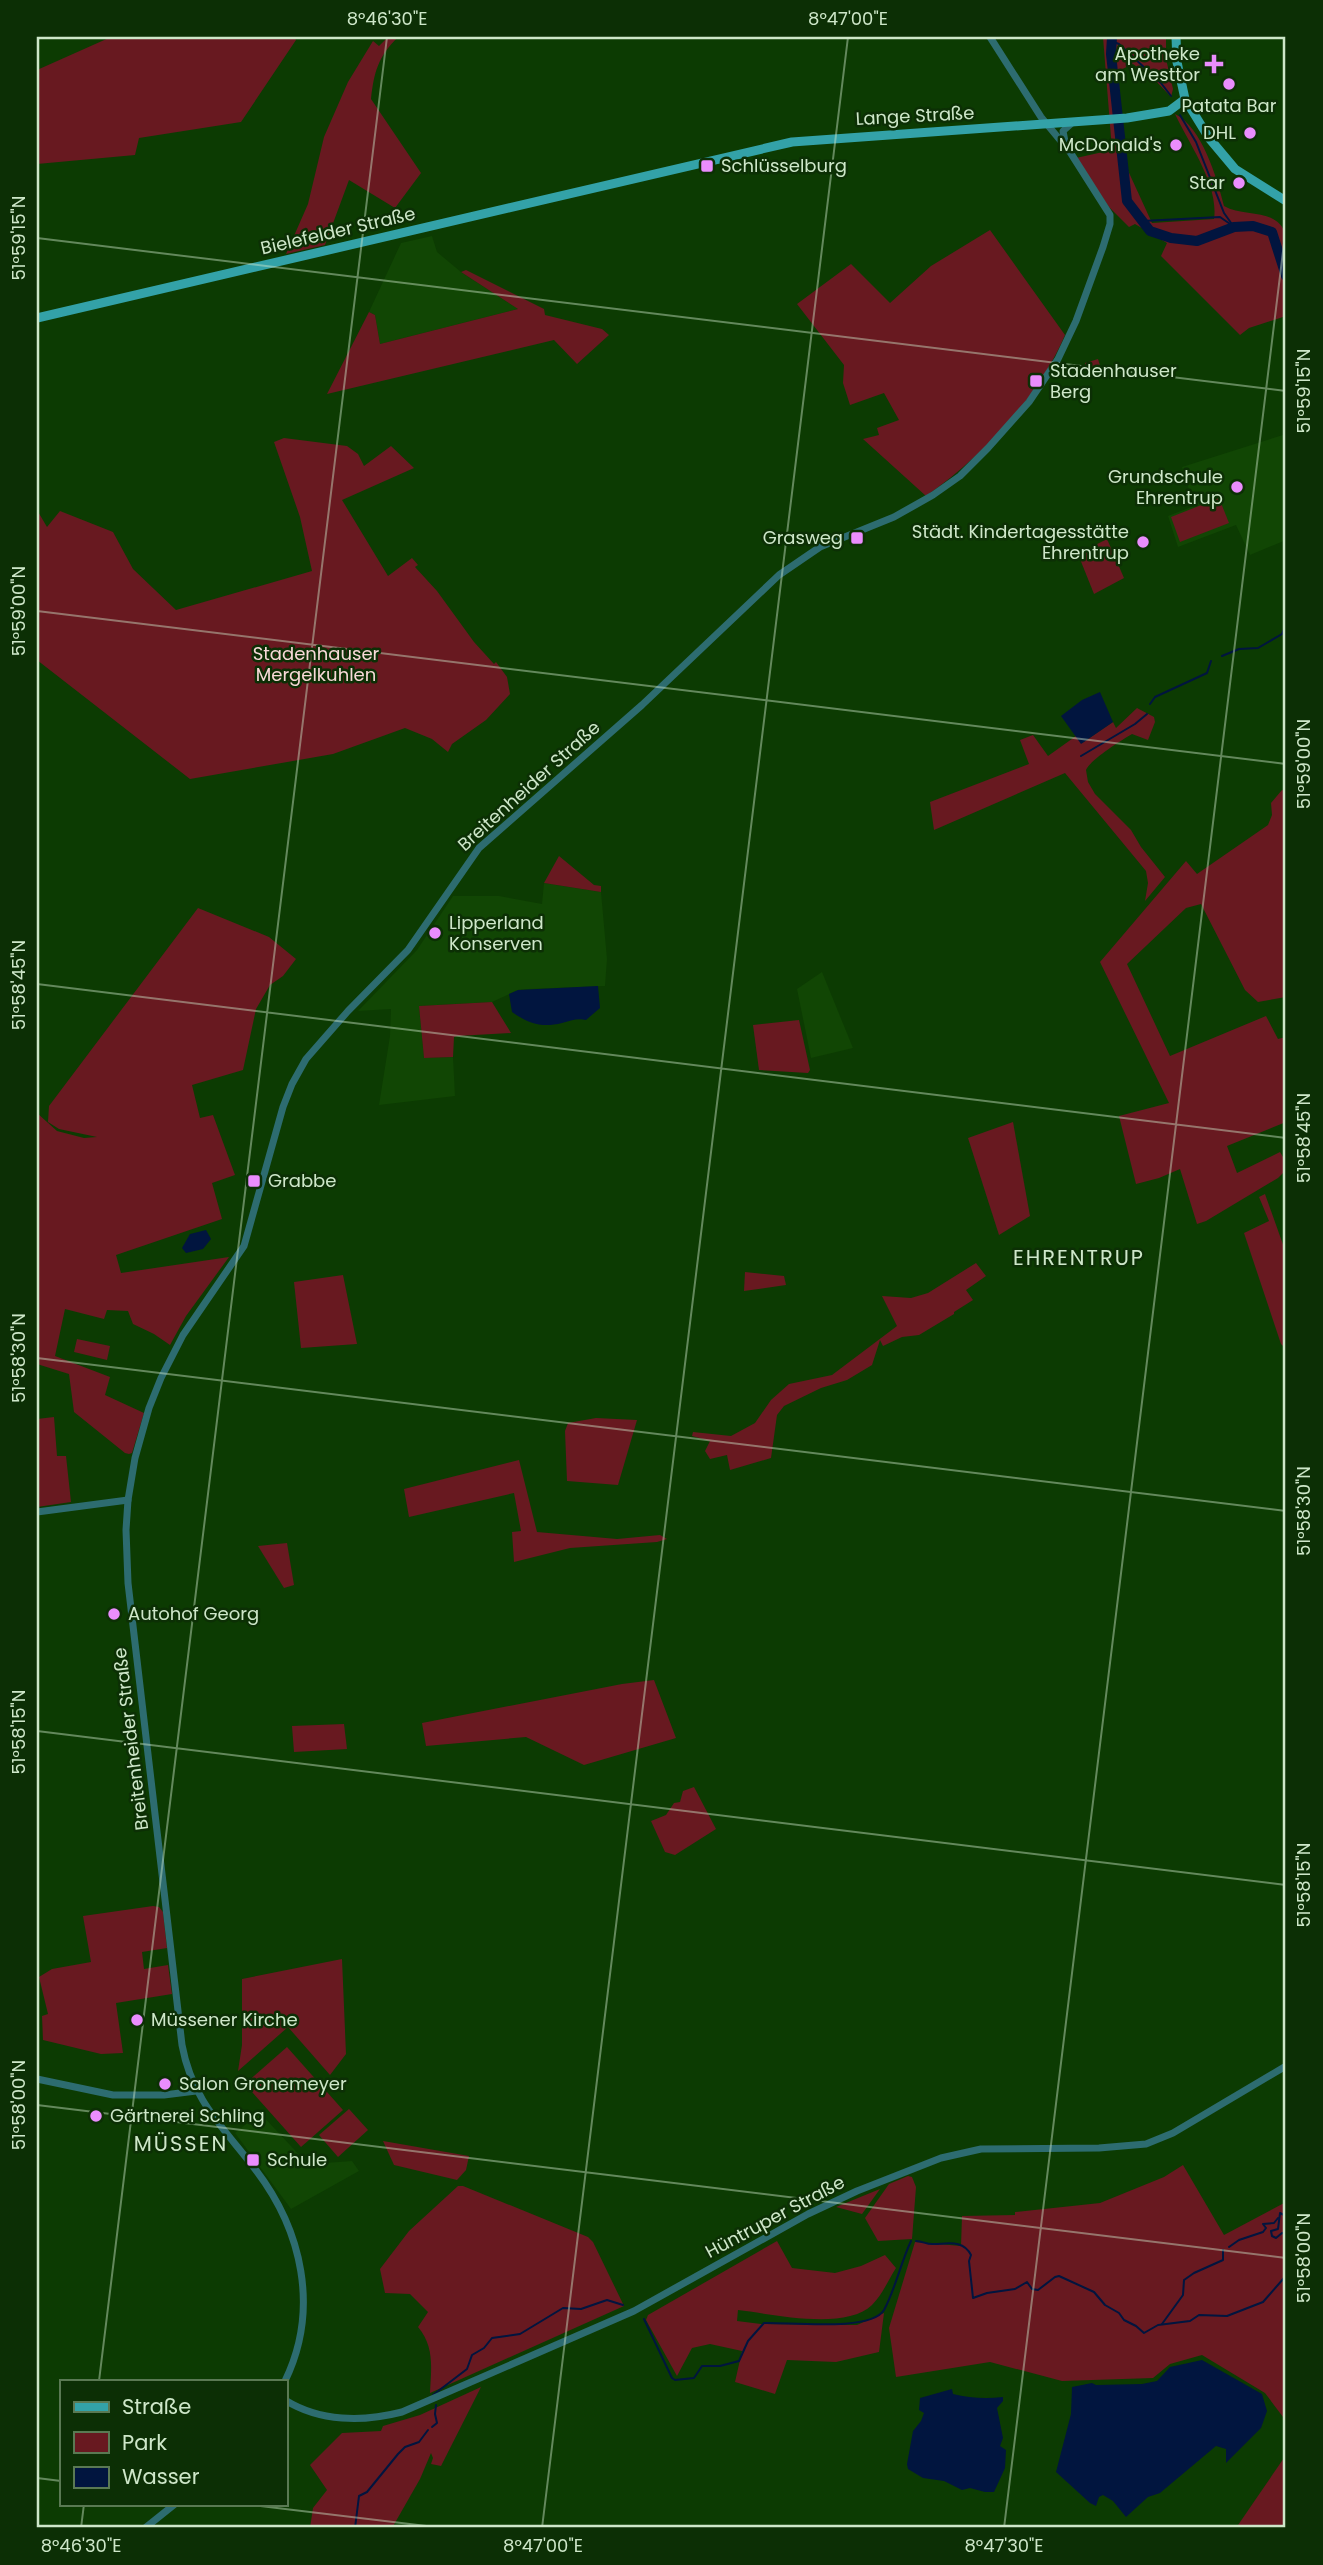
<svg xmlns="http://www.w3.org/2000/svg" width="1323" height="2565" viewBox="0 0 1323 2565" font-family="Poppins,sans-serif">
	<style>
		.built { fill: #114604 }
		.green { fill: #681920 }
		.water { fill: #01153f }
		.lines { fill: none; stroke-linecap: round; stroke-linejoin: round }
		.stream { stroke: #01153f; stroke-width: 2 }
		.river { stroke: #01153f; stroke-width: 10 }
		.minor { stroke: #2d6c70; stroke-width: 7 }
		.major { stroke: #33a2a8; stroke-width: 9 }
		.ticks { fill: none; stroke: #cee7c9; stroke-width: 2; stroke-opacity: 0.45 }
		.poi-dot { fill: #ea8dfd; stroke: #0c2f05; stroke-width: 2.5 }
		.labels { text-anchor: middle; stroke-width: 5; stroke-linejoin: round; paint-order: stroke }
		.poi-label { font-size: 18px; fill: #cee7c9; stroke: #0c2f05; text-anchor: start }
		.street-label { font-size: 18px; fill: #cee7c9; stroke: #0c2f05 }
		.park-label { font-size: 18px; fill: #f8d9d8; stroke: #0c2f05 }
		.quarter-label { font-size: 21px; letter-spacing: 2px; fill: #cee7c9; stroke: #0c2f05 }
		.neatline { fill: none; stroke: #cee7c9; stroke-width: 2.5 }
		.ticks-label { font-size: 18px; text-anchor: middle; fill: #cee7c9 }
	</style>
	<rect width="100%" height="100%" fill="#0c3b02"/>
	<!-- built -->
	<g class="built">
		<polygon points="432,236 437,252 461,272 518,309 380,344 375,315 369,312 401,243"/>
		<polygon points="1286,434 1286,540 1250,555 1236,525 1178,547 1168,516 1194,506 1182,467"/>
		<polygon points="544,883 601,892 607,959 605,986 529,989 518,990 492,1002 419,1006 424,1058 453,1057 455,1096 379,1105 390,1036 391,1009 358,1011 417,950 453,896 499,896 542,904"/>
		<polygon points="822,972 853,1048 811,1058 797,989"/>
		<polygon points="260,2113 305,2161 311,2164 352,2161 359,2171 291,2209 235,2133"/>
	</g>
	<!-- green -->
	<g class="green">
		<polygon points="111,37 294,37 296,40 241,122 139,138 135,155 37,164 37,70"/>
		<path d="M388 37H398C378 57 374 72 371 99L421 173 395 208 349 180 325 245 286 254 308 204 324 137 348 82 373 41 379 46Z"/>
		<path d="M1103 37H1166V59L1173 89 1171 97 1154 79 1133 64 1118 71 1125 164 1152 223 1214 219C1219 185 1189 144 1175 114 1202 127 1217 178 1224 206 1245 218 1277 207 1286 235V316L1249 328 1240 335 1161 256 1167 243 1135 224 1129 227 1109 207 1076 158 1112 150Z"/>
		<path d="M990 230 1065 335C1039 397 981 458 926 496L863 439 879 435 877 428 899 420 884 393 850 405 843 383 844 365 797 304 851 264 890 303 931 266Z"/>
		<polygon points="466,270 544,309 545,315 602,329 609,335 577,364 554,340 327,394 369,312 375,315 380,344 518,309 461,272"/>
		<polygon points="1098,359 1102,372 1089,374 1085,363"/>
		<polygon points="284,438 347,446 358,454 364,466 391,446 414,468 342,500 388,576 412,558 418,565 415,567 437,591 474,642 494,664 496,662 507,677 510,694 486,720 452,744 448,752 432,739 405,728 333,754 190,779 37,660 37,510 47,527 60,511 113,532 133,569 176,610 312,571 300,517 274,442"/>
		<polygon points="1219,498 1229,523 1180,542 1171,517"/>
		<polygon points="1107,539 1124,578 1094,594 1078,554"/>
		<path d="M1137 708 1154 717 1155 722 1148 740 1132 734C1120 741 1090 760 1086 770L1088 782 1095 794 1131 830 1141 847 1165 877 1145 901 1148 883 1146 871 1065 773 934 830 930 802 1029 764 1020 740 1033 735 1048 756 1076 736 1082 743 1113 722 1116 728Z"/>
		<polygon points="1282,790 1286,792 1286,997 1258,1002 1245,990 1201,904 1186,908 1127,964 1170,1056 1266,1016 1278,1039 1286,1037 1286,1122 1227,1146 1237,1173 1280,1152 1286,1162 1286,1170 1278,1178 1206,1221 1197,1224 1180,1169 1159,1178 1136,1184 1119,1116 1169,1103 1100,962 1186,861 1197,874 1268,825 1272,815 1271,803"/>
		<polygon points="559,856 594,885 601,886 601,892 544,883"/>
		<polygon points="198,908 269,937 296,959 283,976 270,985 256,1009 243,1070 192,1085 200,1118 213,1115 235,1175 212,1183 222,1219 116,1255 121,1273 229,1257 186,1316 170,1345 154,1334 133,1324 128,1311 107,1310 104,1319 65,1309 55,1356 110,1377 105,1395 144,1413 132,1453 129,1454 125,1453 74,1412 69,1374 37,1364 37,1113 57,1131 84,1138 97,1137 59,1129 48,1122 49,1106"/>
		<polygon points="492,1002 511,1033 457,1036 454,1037 453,1057 424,1058 419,1006"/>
		<polygon points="799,1020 810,1070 808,1073 759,1070 753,1025"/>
		<polygon points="1013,1122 1030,1216 999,1235 968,1138"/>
		<polygon points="1265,1194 1286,1253 1285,1348 1281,1344 1244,1233 1269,1221 1259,1197"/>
		<polygon points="976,1263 986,1276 966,1290 973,1300 954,1312 954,1314 919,1335 902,1337 883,1346 880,1340 872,1365 847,1380 821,1388 784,1406 777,1415 771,1458 730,1470 727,1455 710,1459 705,1451 710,1441 692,1436 693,1432 731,1436 755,1423 771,1400 789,1384 832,1375 897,1326 882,1296 911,1298 928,1293"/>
		<polygon points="745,1272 784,1276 786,1285 744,1291"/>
		<polygon points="343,1275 357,1344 301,1348 294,1282"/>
		<polygon points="77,1339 110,1346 107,1360 74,1352"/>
		<polygon points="54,1417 57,1456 66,1456 71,1502 37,1507 37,1419"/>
		<polygon points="596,1418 637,1420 618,1485 567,1481 565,1431 568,1423"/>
		<polygon points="519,1460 537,1532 617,1539 660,1535 667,1539 657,1542 570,1548 514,1562 512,1532 521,1531 514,1493 409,1517 404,1489"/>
		<polygon points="287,1543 294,1585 284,1588 258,1546"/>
		<polygon points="654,1680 676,1738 584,1765 526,1737 426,1746 422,1723 622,1684"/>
		<polygon points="344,1724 347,1749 294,1752 292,1726"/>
		<polygon points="694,1787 716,1829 675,1855 665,1852 651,1821 666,1815 674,1803 680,1802 683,1791"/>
		<polygon points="153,1906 159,1907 163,1912 167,1948 142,1952 144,1969 168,1965 172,1994 116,2003 123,2053 101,2054 43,2040 42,2016 48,2014 39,1977 52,1969 91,1962 83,1916"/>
		<polygon points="342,1959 346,2054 330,2075 288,2027 238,2071 242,2045 242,1979"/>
		<polygon points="287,2047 343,2110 301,2147 245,2084"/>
		<polygon points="349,2109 368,2130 338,2157 319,2135"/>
		<polygon points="383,2141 469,2156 466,2170 457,2180 394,2165"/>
		<polygon points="1183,2165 1224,2235 1286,2202 1286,2421 1265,2393 1202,2355 1170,2364 1153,2378 1062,2381 990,2362 896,2377 889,2328 915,2242 961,2246 962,2216 1015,2215 1015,2212 1100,2203 1164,2177"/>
		<polygon points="908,2176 912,2177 916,2187 912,2239 878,2241 865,2218 889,2184"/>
		<path d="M458 2186H463L588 2237 593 2242 624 2306 430 2393C431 2369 435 2347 418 2327L428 2312 410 2294 385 2293 380 2269 409 2231Z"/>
		<polygon points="880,2189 862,2214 836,2207"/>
		<path d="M777 2241 792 2268 835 2273 861 2266 885 2255 896 2268C889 2279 882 2295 872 2305 845 2331 773 2314 738 2310L737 2321 761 2324 857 2325 884 2313 879 2352 836 2362 787 2360 775 2394 735 2382 742 2351 710 2344 692 2348 677 2376 646 2320 648 2315Z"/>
		<polygon points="481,2387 441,2466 431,2464 433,2458 431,2453 420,2479 392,2528 310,2528 313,2508 327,2490 310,2465 342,2433 381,2431 383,2426 420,2415"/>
		<polygon points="1286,2455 1286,2528 1236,2528"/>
	</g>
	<!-- water -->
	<g class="water">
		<polygon points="1100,692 1113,722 1081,744 1061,716 1082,700"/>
		<path d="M598 986 600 1008 586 1020C577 1018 570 1021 562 1023 542 1028 529 1024 512 1012L509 994 518 990Z"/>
		<polygon points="206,1230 211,1239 203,1249 186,1253 182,1248 190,1234"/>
		<polygon points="1202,2360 1262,2394 1267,2411 1261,2428 1226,2463 1226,2449 1216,2446 1160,2493 1148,2497 1126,2517 1113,2501 1103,2495 1099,2497 1096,2506 1090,2503 1056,2472 1071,2414 1072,2387 1092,2383 1096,2385 1142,2384 1157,2381 1170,2367"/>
		<path d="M952 2389 953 2394C969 2398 986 2399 1003 2397V2401L997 2408 1003 2438 1000 2446 1006 2450 1005 2468 994 2492H985L970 2488 962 2490 944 2481 923 2478 908 2469 907 2464 913 2431 921 2421 924 2413 919 2410 920 2398Z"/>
	</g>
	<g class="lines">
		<!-- stream -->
		<g class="stream">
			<polyline points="1111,41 1119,44 1161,83 1171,96"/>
			<polyline points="1180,115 1196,142 1224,213 1234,227"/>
			<polyline points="1143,221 1220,217 1233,226"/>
			<polyline points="1222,656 1239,649 1258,648 1282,634 1286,625"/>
			<polyline points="1150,704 1155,697 1207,673 1211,661"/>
			<polyline points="1081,756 1135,724 1147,714"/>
			<polyline points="1286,2216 1280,2213 1278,2229 1271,2231 1272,2236 1276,2238 1282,2233 1286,2234"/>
			<path d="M916 2241C923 2241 927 2245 934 2244 947 2244 963 2239 971 2255L969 2261 973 2298 987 2293 1015 2289 1027 2282 1032 2289 1038 2290 1055 2277 1059 2276 1094 2292 1105 2305 1119 2313 1124 2320 1136 2326 1144 2333 1158 2325 1190 2321 1199 2315 1227 2316 1263 2302 1284 2278 1286 2268"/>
			<polyline points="1229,2247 1239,2240 1263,2232 1266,2228 1263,2224 1274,2223 1278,2218"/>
			<path d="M644 2319 672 2378 675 2380 694 2378 702 2366H720L739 2361 748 2341 764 2323C788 2322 871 2332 884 2310 895 2290 901 2262 911 2241"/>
			<polyline points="1162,2324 1183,2295 1184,2280 1194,2273 1223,2260 1223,2250"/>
			<polyline points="433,2395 467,2369 472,2355 484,2348 492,2338 520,2334 563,2308 581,2309 607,2300 623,2305"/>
			<polyline points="432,2427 437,2423 435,2414 436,2405"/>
			<polyline points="355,2528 359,2496 367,2492 398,2454 405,2447 419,2442 428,2430"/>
		</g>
		<!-- river -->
		<polyline class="river" points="1112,37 1111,54 1127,201 1150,231 1171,238 1197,241 1234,227 1253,226 1272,232 1286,276"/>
		<!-- minor -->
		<g class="minor">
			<polyline points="1065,142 1063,131 1072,123"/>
			<polyline points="37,1512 128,1500"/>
			<polyline points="37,2079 113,2095 164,2095 196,2091"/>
			<path d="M285 2381C320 2309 302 2230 255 2169 223 2127 192 2100 182 2045L128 1583 126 1530 128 1500 135 1458 149 1408 161 1378 183 1335 244 1246 283 1107 292 1084 306 1059 348 1011 408 950 479 848 642 705 779 575 820 547 894 517 933 495 960 476 988 448 1029 402 1058 359 1076 321 1103 247 1110 224V215L1070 152 1041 117 990 37"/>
			<path d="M285 2400C320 2422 363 2422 402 2412L634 2311 808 2214 857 2191 941 2158 981 2149 1099 2148 1146 2144 1173 2133 1286 2066"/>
			<polyline points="145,2528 175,2504"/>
		</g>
		<!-- major -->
		<g class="major">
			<polyline points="1176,37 1177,62 1185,99 1209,138 1235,169 1286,201"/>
			<polyline points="37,318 792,142 1127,118 1169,111 1185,99"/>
		</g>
	</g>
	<!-- ticks -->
	<path class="ticks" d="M37 238 1286 391M37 611 1286 764M37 984 1286 1138M37 1358 1286 1511M37 1731 1286 1885M37 2105 1286 2258M99 2381 387 37M37 2478 61 2481M244 2504 443 2528M81 2528 84 2504M542 2528 848 37M1004 2528 1286 227"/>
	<!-- markers -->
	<g class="poi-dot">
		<path d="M1210.5 53.5h7v7h7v7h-7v7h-7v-7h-7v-7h7z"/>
		<circle cx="1229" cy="84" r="7"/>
		<circle cx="1250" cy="133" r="7"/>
		<circle cx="1176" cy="145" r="7"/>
		<rect x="700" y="159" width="14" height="14" rx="3.5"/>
		<circle cx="1239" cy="183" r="7"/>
		<rect x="1029" y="374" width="14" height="14" rx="3.5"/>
		<circle cx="1237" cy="487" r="7"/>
		<rect x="850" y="531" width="14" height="14" rx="3.5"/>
		<circle cx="1143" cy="542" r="7"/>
		<circle cx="435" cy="933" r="7"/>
		<rect x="247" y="1174" width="14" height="14" rx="3.5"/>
		<circle cx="114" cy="1614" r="7"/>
		<circle cx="137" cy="2020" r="7"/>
		<circle cx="165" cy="2084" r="7"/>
		<circle cx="96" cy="2116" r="7"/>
		<rect x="246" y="2153" width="14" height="14" rx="3.5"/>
	</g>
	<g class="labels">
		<!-- poi labels -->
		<g class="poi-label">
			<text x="1200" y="60" text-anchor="end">Apotheke<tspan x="1200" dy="21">am Westtor</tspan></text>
			<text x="1229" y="112" text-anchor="middle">Patata Bar</text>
			<text x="1236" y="139" text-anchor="end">DHL</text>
			<text x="1162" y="151" text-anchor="end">McDonald's</text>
			<text x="721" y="172">Schlüsselburg</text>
			<text x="1225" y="189" text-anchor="end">Star</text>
			<text x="1050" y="377">Stadenhauser<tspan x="1050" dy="21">Berg</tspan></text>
			<text x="1223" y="483" text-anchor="end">Grundschule<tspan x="1223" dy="21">Ehrentrup</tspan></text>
			<text x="1129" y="538" text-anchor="end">Städt. Kindertagesstätte<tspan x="1129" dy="21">Ehrentrup</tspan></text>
			<text x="843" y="544" text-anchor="end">Grasweg</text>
			<text x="449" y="929">Lipperland<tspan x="449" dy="21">Konserven</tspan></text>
			<text x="268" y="1187">Grabbe</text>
			<text x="128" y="1620">Autohof Georg</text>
			<text x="151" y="2026">Müssener Kirche</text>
			<text x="179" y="2090">Salon Gronemeyer</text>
			<text x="110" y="2122">Gärtnerei Schling</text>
			<text x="267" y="2166">Schule</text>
		</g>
		<!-- street labels -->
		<g class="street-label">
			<text transform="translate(915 116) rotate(-3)" y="6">Lange Straße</text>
			<text transform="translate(338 231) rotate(-13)" y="6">Bielefelder Straße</text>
			<text transform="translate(529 786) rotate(-42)" y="6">Breitenheider Straße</text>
			<text transform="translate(131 1739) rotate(-97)" y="6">Breitenheider Straße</text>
			<text transform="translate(775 2217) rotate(-28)" y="6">Hüntruper Straße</text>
		</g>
		<!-- park labels -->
		<g class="park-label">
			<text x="316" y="660">Stadenhauser<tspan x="316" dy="21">Mergelkuhlen</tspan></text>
		</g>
		<!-- quarter labels -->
		<g class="quarter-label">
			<text x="1079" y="1265">EHRENTRUP</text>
			<text x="181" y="2151">MÜSSEN</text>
		</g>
	</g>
	<!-- border -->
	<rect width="1323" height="2565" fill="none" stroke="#0c2f05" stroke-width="77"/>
	<!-- legend -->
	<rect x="60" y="2380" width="228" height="126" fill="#0c2f05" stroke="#5a7953" stroke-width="2"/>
	<rect x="74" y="2402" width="35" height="10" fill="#33a2a8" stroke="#5a7953" stroke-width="2"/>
	<text x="122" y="2414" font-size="21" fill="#cee7c9">Straße</text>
	<rect x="74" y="2432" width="35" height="21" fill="#681920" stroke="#5a7953" stroke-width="2"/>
	<text x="122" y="2450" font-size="21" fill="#cee7c9">Park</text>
	<rect x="74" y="2467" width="35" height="21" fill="#01153f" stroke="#5a7953" stroke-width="2"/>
	<text x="122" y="2484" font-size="21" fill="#cee7c9">Wasser</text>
	<rect x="38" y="38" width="1246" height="2488" class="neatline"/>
	<g class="ticks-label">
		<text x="387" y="25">8°46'30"E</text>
		<text x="848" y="25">8°47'00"E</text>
		<text transform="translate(19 238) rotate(-90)" y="6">51°59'15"N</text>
		<text transform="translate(1304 391) rotate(-90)" y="6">51°59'15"N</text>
		<text transform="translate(19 611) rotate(-90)" y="6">51°59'00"N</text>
		<text transform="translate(1304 764) rotate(-90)" y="6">51°59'00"N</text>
		<text transform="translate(19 985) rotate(-90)" y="6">51°58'45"N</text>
		<text transform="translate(1304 1138) rotate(-90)" y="6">51°58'45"N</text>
		<text transform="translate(19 1358) rotate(-90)" y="6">51°58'30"N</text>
		<text transform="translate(1304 1511) rotate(-90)" y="6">51°58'30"N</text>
		<text transform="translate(19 1732) rotate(-90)" y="6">51°58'15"N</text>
		<text transform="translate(1304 1885) rotate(-90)" y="6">51°58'15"N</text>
		<text transform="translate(19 2105) rotate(-90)" y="6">51°58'00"N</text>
		<text transform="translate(1304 2258) rotate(-90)" y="6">51°58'00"N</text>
		<text x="81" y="2552">8°46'30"E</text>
		<text x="543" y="2552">8°47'00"E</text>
		<text x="1004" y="2552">8°47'30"E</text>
	</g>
</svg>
